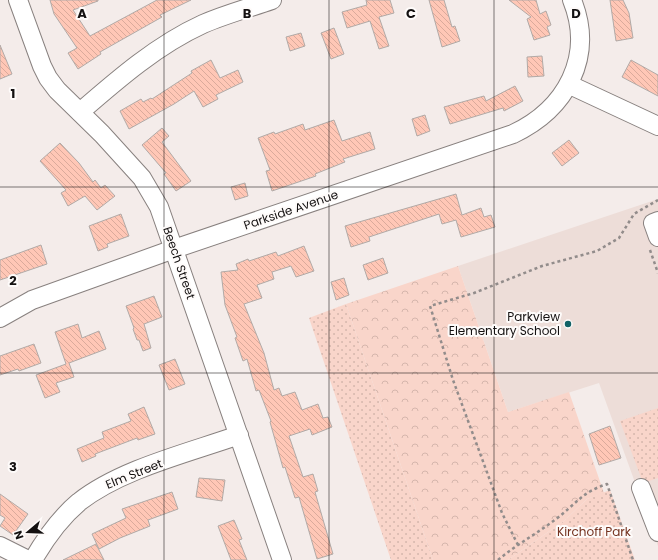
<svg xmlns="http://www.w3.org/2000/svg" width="658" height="560" viewBox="0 0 658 560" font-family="Poppins,sans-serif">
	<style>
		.built { fill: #edddd8 }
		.grass { fill: url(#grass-dots) }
		.forest { fill: url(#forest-crowns) }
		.building { fill: url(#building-back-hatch); stroke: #b1aaa7 }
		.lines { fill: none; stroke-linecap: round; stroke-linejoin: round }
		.minor-casing { stroke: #88817f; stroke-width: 20 }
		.path { stroke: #928c8b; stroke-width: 2.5; stroke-dasharray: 3 3; stroke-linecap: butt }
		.minor { stroke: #fff; stroke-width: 18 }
		.grid { fill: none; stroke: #141111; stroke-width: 1; stroke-opacity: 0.55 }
		.poi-dot { fill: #126266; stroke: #fefbfa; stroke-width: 1.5 }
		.labels { text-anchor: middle; stroke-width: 4; stroke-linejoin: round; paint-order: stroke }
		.street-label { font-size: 12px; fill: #141111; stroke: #fefbfa }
		.poi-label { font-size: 12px; fill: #141111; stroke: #fefbfa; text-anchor: end }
		.park-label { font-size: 12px; fill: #74321f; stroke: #fefbfa }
		.grid-label { font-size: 13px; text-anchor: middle; font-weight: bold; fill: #141111; stroke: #fefbfa; stroke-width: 4; stroke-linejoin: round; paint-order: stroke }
	</style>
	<defs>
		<pattern id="grass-dots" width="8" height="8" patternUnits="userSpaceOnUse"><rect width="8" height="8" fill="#f9d5ca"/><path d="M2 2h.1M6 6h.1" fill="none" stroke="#d5b6ac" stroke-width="1.8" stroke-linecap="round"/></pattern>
		<pattern id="forest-crowns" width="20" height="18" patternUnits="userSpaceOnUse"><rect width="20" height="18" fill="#f9d5ca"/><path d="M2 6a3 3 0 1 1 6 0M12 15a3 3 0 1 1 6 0" fill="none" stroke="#d5b6ac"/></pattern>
		<pattern id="building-back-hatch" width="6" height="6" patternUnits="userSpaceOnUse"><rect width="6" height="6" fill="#ffc7b6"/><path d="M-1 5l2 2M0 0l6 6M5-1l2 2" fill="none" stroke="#daaa9b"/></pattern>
	</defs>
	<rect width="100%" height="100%" fill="#f4ecea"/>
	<!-- built -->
	<polygon class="built" points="658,199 658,546 599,383 508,412 458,266"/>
	<!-- grass -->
	<g class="grass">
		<polygon points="346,304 433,560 391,560 309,318"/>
		<polygon points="658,408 658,478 643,483 620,421"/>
		<polygon points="610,490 635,560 508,560 564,521 587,499"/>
	</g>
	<!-- forest -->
	<polygon class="forest" points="458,266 508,412 569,392 604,493 587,499 564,521 508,560 433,560 346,304"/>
	<!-- building -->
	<g class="building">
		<polygon points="50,0 98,0 98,1 73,10 90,36 157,0 191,0 160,15 162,17 100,52 101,54 78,69 68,53 77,48 54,14"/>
		<polygon points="366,0 390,0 394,13 379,17 389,46 379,49 370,21 347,28 342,12 367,5"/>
		<polygon points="429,0 444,0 452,27 455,26 460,41 442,47"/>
		<polygon points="509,0 536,0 540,14 546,11 551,25 547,27 550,35 534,40 527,19 531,17"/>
		<polygon points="610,0 623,0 629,13 633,38 616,41"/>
		<polygon points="334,28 344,54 331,59 321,33"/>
		<polygon points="301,33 305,46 290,51 286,37"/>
		<polygon points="0,45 12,74 0,79"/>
		<polygon points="542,56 544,76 528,77 527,57"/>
		<polygon points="211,60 220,78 238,70 243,82 216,95 218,99 203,107 194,91 174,104 129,129 120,111 141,99 143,102 151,98 152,99 192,73 191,71"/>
		<polygon points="631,60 658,75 658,96 622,77"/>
		<polygon points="515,86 523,101 504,111 503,108 450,124 444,107 484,96 486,101"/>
		<polygon points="425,115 430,131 417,136 412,119"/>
		<polygon points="334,120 342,141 370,132 375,149 343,159 345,162 315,174 316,176 272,191 266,171 270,170 258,138 274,132 275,134 303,124 305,130"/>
		<polygon points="162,128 169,136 162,142 191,181 176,191 164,174 166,173 142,145"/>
		<polygon points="569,140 579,153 562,166 552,153"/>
		<polygon points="60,143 79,163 93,182 95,180 101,188 105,185 115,196 97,210 85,196 68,206 61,193 66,190 40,161"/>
		<polygon points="245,183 248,196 235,200 231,187"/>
		<polygon points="456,194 462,215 481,208 484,217 491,215 495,227 461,237 456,220 442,224 439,214 369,237 370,241 351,247 345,226"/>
		<polygon points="121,214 129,236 107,244 108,247 98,251 89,226"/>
		<polygon points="41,245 47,264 0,280 0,260"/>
		<polygon points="304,246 314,271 296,277 291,266 272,272 274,279 257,285 262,298 244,304 264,353 274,390 279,388 282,396 295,392 302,410 318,404 323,418 328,417 332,427 312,435 310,429 289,436 303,477 313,474 318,491 315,492 333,554 317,559 299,497 295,498 285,467 283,468 270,422 271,421 259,390 256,391 247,359 243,361 235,338 237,337 225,305 221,272 238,270 236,264 248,259 249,261 276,252 278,256"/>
		<polygon points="383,258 388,273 368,280 363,265"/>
		<polygon points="344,278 349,295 336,300 331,282"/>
		<polygon points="154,296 162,317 144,324 151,348 143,351 139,340 137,340 133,329 134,328 126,306"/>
		<polygon points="78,324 82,338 99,331 106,349 69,363 74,377 56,383 60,392 45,398 36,375 66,364 55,332"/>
		<polygon points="34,344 41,363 19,371 18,369 0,375 0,356"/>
		<polygon points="175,359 185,384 169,390 159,365"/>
		<polygon points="144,407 155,434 138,440 137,438 95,454 96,456 82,462 77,449 104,438 102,432 131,421 128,414"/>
		<polygon points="610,426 621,458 599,465 589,434"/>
		<polygon points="199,478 225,480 222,501 196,497"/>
		<polygon points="172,492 178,509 148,520 150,526 120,538 99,549 92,534 126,518 122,509"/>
		<polygon points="0,494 28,514 13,535 0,526 5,518 0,515"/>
		<polygon points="234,520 242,539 239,540 247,560 231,560 218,526"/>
		<polygon points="96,544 104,560 63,560"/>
	</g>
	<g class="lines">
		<defs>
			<g id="minor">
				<polyline points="18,0 42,66 48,78 57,90 102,134 142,178 159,207 282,560"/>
				<polyline points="570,85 658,126"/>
				<path d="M80 112C118 79 157 45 203 24 226 14 249 8 272 0"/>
				<polyline points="658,221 653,223 658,237"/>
				<path d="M0 318 32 300 174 249 513 134C566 109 595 57 572 0"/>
				<polyline points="641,488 658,532"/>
				<polyline points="0,546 28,560"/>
				<path d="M33 560C45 539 60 518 79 502 121 469 188 453 239 435"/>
			</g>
		</defs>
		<!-- minor casing -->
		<use href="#minor" class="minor-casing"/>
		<!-- path -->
		<g class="path">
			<polyline points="650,250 658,273"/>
			<polyline points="518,545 502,513 453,380 430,306 474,293 542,266 597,251 619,238 634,214 658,200"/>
			<path d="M498 560C517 544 538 533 556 519 576 504 582 492 607 484L633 560"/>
		</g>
		<!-- minor -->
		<use href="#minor" class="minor"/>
	</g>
	<!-- grid -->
	<path class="grid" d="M164 0V560M329 0V560M494 0V560M0 187H658M0 373H658"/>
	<!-- markers -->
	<circle class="poi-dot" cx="568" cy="324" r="4"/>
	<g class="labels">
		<!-- street labels -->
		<g class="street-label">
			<text transform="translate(291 210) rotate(-19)" y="4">Parkside Avenue</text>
			<text transform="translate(179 263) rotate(71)" y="4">Beech Street</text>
			<text transform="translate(134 474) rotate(-22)" y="4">Elm Street</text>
		</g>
		<!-- poi labels -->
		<g class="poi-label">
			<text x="560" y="321">Parkview<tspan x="560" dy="14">Elementary School</tspan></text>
		</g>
		<!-- park labels -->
		<g class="park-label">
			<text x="594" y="536">Kirchoff Park</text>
		</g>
	</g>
	<g class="grid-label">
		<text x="82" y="18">A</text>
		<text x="247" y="18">B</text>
		<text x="411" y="18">C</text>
		<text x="576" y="18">D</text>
		<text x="13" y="98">1</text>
		<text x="13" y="285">2</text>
		<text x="13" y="471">3</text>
	</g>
	<!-- north arrow -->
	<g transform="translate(28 532) rotate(251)" stroke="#fefbfa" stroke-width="3" paint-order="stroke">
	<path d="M0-3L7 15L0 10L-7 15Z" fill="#141111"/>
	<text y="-6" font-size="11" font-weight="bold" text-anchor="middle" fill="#141111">N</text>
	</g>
</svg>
